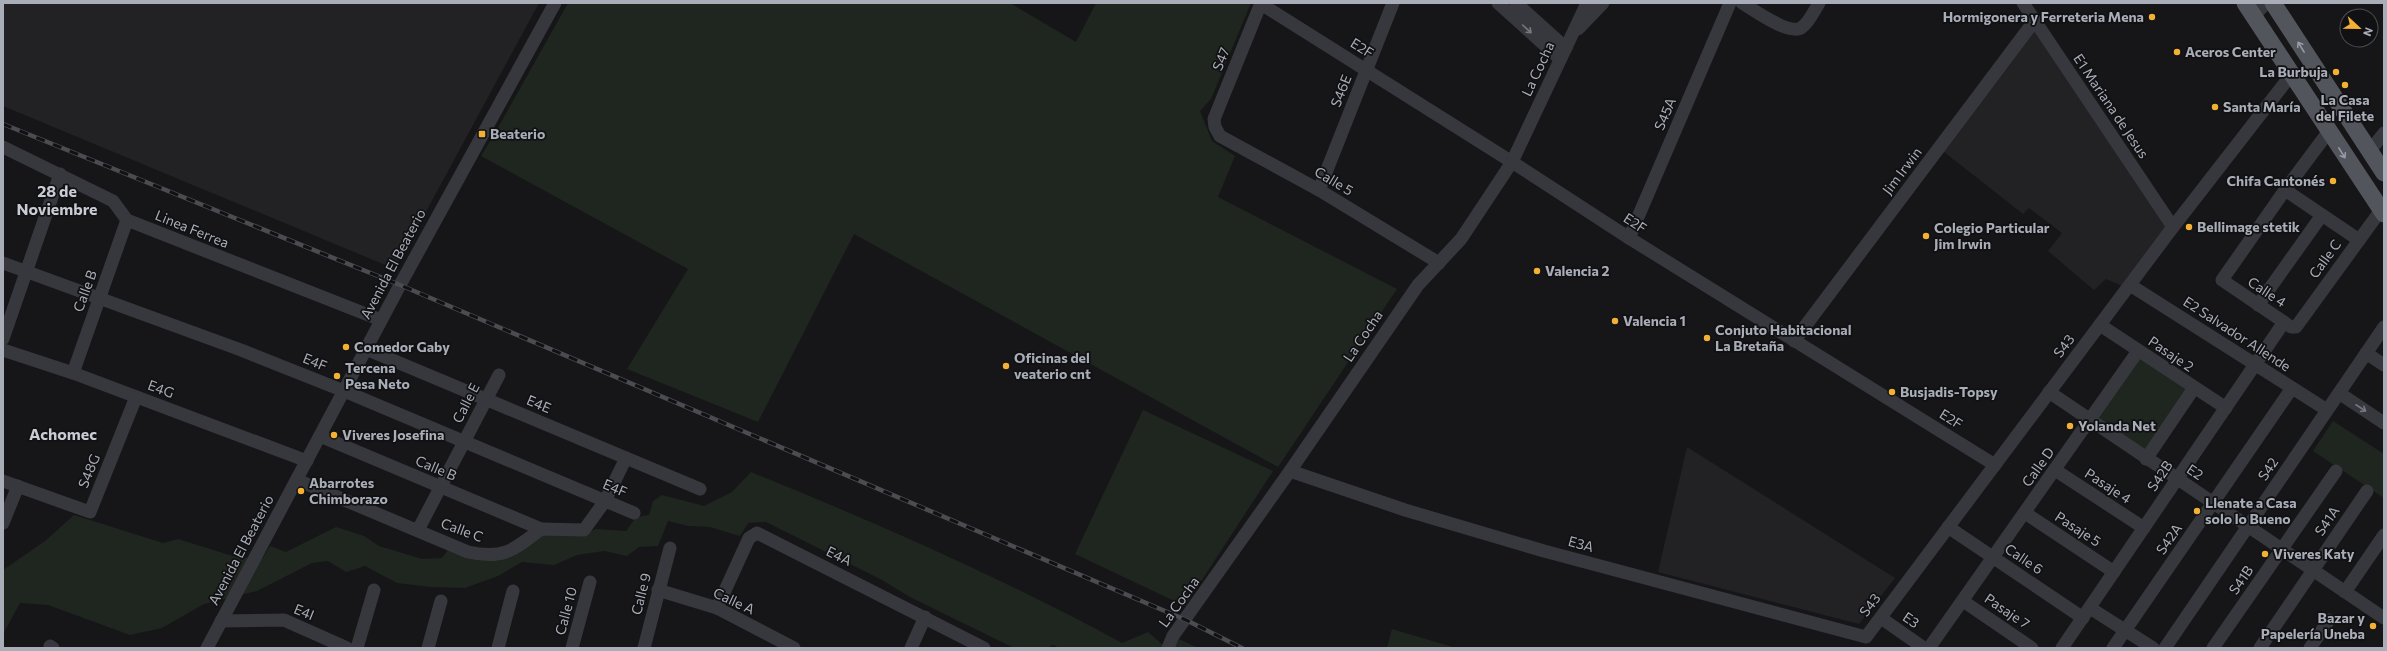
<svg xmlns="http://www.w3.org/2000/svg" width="2387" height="651" viewBox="0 0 2387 651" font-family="Commissioner,sans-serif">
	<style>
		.built { fill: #222225 }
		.green { fill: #1e261f }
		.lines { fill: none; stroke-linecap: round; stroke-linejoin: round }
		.minor { stroke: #37383d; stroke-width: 13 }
		.major { stroke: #53555c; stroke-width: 17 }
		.rail-casing { stroke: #4a4c52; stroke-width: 4.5 }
		.rail { stroke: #111113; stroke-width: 3; stroke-dasharray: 9; stroke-linecap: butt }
		.oneway { stroke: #757881 }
		.oneway2 { stroke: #979ba6 }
		.poi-dot { fill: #f2b134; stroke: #111113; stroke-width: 1.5 }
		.labels { text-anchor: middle; stroke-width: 3.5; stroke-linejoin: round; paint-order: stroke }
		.poi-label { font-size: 14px; font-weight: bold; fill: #a8adb8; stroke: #111113; text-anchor: start }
		.street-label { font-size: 14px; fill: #a8adb8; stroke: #111113 }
		.quarter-label { font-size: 16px; font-weight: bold; fill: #c9ccd4; stroke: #111113 }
	</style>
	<rect width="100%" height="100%" fill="#161618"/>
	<!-- built -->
	<g class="built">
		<polygon points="3,3 539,3 395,269 3,106"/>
		<polygon points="2035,20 2173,227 2127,288 2106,279 2094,290 2048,251 2062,233 2029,208 2023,214 1939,148"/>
		<polygon points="1687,447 1895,578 1859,624 1658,572"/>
	</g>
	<!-- green -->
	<g class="green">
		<polygon points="568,3 1010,3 1076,42 1096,3 1251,3 1211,99 1200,111 1212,141 1235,156 1218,197 1397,289 1278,467 854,234 758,422 627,369 688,269 481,156 495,133"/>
		<polygon points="2142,353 2190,389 2145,455 2094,421"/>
		<polygon points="1143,410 1273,471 1185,606 1075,554"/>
		<polygon points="2333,421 2384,454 2384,498 2313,451"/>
		<path d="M751 472C877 523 1002 578 1122 643L1148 632 1163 645 1161 648H1060L1053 645 1047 648H1014L910 597 882 580 766 522 748 523 740 536 710 527 688 526 668 521 658 546 639 547 627 556 604 551 577 555 554 565 522 562 498 576 465 588 431 587 397 583 365 566 346 572 328 561 312 563 257 591 204 604 162 628 130 635 48 605 20 603 3 634V570L45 541 74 515 163 543 178 539 236 557 262 559 270 546 286 552 336 527 364 536 379 546 422 559 442 558 448 550 487 560 545 533 580 535 596 529 626 531 636 517 649 515 653 501 662 495 704 506 732 492Z"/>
		<polygon points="1392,629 1456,648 1387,648"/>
		<polygon points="1179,639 1198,648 1175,648"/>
	</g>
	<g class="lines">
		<!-- minor -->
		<g class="minor">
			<polyline points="1261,3 1214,119 1215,127 1220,136 1319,190 1439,263"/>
			<polyline points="1498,3 1560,59"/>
			<polyline points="1516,3 1566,48"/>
			<path d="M1742 3C1754 10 1788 35 1801 28 1809 23 1814 11 1819 3"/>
			<polyline points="2023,3 2173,227"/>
			<polyline points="1261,4 1512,162 1629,238 1995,465"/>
			<polyline points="2253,17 2266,3"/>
			<polyline points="1578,29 1603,3"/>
			<polyline points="2329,131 2285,190 2222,280 2291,327 2296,327 2381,210"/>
			<polyline points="3,147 113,201 127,220 381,320"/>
			<polyline points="2369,152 2384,133"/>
			<polyline points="1319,190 1393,3"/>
			<polyline points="2285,190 2359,240"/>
			<polyline points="1629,238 1730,3"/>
			<polyline points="3,263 241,350 344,391 634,513"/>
			<polyline points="2130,285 2327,410"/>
			<polyline points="2258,305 2322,215"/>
			<polyline points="2100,325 2226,408"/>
			<polyline points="3,339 60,174"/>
			<polyline points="1794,341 2035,20"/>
			<polyline points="366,349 700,489"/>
			<polyline points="3,350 73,373 307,461"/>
			<polyline points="2366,353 2384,365"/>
			<polyline points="73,373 127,220"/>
			<polyline points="2049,392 2384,618"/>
			<polyline points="2339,393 2384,423"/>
			<polyline points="320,436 541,529"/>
			<polyline points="2146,459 2194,388"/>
			<polyline points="2055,470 2144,528"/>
			<polyline points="1290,471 1405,510 1544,551 1866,637 2173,227 2291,75"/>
			<path d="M297 480 468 552C503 560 514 550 541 529L584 530 605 501 626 458"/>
			<polyline points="3,481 90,512 136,397"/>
			<polyline points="2025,513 2114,572"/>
			<polyline points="3,523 18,486"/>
			<polyline points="1948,527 2083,618"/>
			<polyline points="418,530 499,375"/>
			<polyline points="658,590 717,608 794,648"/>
			<polyline points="2345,592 2384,535"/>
			<polyline points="1963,601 2032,648"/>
			<polyline points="717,608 749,538 757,533 984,648"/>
			<polyline points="2090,608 2153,648"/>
			<polyline points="1881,618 1924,648"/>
			<polyline points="221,621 284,620 347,648"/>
			<polyline points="50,646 53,648"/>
			<polyline points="207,648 400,285 555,3"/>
			<polyline points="357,648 374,590"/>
			<polyline points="428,648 441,601"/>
			<polyline points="498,648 513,591"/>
			<polyline points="572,648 590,582"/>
			<polyline points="644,648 670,548"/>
			<polyline points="911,648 925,617"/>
			<polyline points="1168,648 1173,636 1290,471 1418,285 1461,239 1512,162 1587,3"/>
			<polyline points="1929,648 2138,351"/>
			<polyline points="2062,648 2284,322"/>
			<polyline points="2113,648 2292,388"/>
			<polyline points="2165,648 2384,327"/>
			<polyline points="2213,648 2336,471"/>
			<polyline points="2260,648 2367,491"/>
			<polyline points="2310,648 2329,620"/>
		</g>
		<!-- major -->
		<g class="major">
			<polyline points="2245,3 2384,214"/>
			<polyline points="2273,3 2384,173"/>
		</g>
		<defs>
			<polyline id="rail" points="3,124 400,285 1186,620 1242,648"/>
		</defs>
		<!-- rail casing -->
		<use href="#rail" class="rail-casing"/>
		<!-- rail -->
		<use href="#rail" class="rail"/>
	</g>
	<!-- one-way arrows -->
	<defs><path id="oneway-shaft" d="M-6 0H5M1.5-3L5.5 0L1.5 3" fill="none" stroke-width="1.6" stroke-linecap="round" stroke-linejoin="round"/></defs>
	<g class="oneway">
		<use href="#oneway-shaft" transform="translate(1527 29) rotate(42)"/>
		<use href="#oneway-shaft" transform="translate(2361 408) rotate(33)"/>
	</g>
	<g class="oneway2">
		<use href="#oneway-shaft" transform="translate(2301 47) rotate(-122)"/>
		<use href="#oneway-shaft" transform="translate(2342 153) rotate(58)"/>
	</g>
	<!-- markers -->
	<g class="poi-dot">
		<circle cx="2152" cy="17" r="4"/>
		<circle cx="2177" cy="52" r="4"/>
		<circle cx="2336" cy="72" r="4"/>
		<circle cx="2345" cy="85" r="4"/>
		<circle cx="2215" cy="107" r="4"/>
		<rect x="478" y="130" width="8" height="8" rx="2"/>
		<circle cx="2333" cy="181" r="4"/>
		<circle cx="2189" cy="227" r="4"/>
		<circle cx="1926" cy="236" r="4"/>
		<circle cx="1537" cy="271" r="4"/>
		<circle cx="1615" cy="321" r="4"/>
		<circle cx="1707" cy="338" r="4"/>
		<circle cx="346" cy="347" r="4"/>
		<circle cx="1006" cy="366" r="4"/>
		<circle cx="337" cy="376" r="4"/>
		<circle cx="1892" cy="392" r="4"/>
		<circle cx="2070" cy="426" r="4"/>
		<circle cx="334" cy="435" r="4"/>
		<circle cx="301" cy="491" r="4"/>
		<circle cx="2197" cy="511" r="4"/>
		<circle cx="2265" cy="554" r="4"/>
		<circle cx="2373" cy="626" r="4"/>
	</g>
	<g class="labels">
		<!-- poi labels -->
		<g class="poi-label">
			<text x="2144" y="22" text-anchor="end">Hormigonera y Ferreteria Mena</text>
			<text x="2185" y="57">Aceros Center</text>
			<text x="2328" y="77" text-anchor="end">La Burbuja</text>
			<text x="2345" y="105" text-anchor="middle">La Casa<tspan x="2345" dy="16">del Filete</tspan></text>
			<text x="2223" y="112">Santa María</text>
			<text x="490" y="139">Beaterio</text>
			<text x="2325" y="186" text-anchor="end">Chifa Cantonés</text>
			<text x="2197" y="232">Bellimage stetik</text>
			<text x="1934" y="233">Colegio Particular<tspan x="1934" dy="16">Jim Irwin</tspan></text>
			<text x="1545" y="276">Valencia 2</text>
			<text x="1623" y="326">Valencia 1</text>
			<text x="1715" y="335">Conjuto Habitacional<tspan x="1715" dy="16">La Bretaña</tspan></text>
			<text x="354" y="352">Comedor Gaby</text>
			<text x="1014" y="363">Oficinas del<tspan x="1014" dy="16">veaterio cnt</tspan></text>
			<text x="345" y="373">Tercena<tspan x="345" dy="16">Pesa Neto</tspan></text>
			<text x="1900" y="397">Busjadis-Topsy</text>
			<text x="2078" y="431">Yolanda Net</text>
			<text x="342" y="440">Viveres Josefina</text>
			<text x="309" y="488">Abarrotes<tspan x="309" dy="16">Chimborazo</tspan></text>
			<text x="2205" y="508">Llenate a Casa<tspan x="2205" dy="16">solo lo Bueno</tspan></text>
			<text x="2273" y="559">Viveres Katy</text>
			<text x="2365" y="623" text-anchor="end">Bazar y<tspan x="2365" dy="16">Papelería Uneba</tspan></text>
		</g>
		<!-- street labels -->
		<g class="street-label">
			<text transform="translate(1362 48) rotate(32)" y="5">E2F</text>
			<text transform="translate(1221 59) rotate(-68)" y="5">S47</text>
			<text transform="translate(1538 69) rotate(-65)" y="5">La Cocha</text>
			<text transform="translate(1341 91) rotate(-68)" y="5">S46E</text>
			<text transform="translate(2111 106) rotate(56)" y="5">E1 Mariana de Jesus</text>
			<text transform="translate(1665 114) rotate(-67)" y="5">S45A</text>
			<text transform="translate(1902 171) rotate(-53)" y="5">Jim Irwin</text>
			<text transform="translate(1334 181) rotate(31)" y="5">Calle 5</text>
			<text transform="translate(1635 223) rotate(33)" y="5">E2F</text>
			<text transform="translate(192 229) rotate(22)" y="5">Linea Ferrea</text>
			<text transform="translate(2325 259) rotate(-54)" y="5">Calle C</text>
			<text transform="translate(393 264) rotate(-62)" y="5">Avenida El Beaterio</text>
			<text transform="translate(85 291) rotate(-70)" y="5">Calle B</text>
			<text transform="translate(2267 292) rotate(33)" y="5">Calle 4</text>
			<text transform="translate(2237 334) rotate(33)" y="5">E2 Salvador Allende</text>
			<text transform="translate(1363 336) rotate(-56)" y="5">La Cocha</text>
			<text transform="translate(2064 346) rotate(-53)" y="5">S43</text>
			<text transform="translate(2171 354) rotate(34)" y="5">Pasaje 2</text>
			<text transform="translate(315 362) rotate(22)" y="5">E4F</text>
			<text transform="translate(161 389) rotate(20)" y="5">E4G</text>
			<text transform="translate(466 403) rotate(-63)" y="5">Calle E</text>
			<text transform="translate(539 404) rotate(23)" y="5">E4E</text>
			<text transform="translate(1951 419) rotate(32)" y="5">E2F</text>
			<text transform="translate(2038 467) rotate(-55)" y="5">Calle D</text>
			<text transform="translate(436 468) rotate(23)" y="5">Calle B</text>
			<text transform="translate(2268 469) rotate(-56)" y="5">S42</text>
			<text transform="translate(89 471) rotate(-68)" y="5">S48G</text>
			<text transform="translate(2195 472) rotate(34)" y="5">E2</text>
			<text transform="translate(2160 476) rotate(-56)" y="5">S42B</text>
			<text transform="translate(2108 486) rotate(33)" y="5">Pasaje 4</text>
			<text transform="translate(615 488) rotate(23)" y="5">E4F</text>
			<text transform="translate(2327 521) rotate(-56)" y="5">S41A</text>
			<text transform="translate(2078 529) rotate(33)" y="5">Pasaje 5</text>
			<text transform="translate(462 530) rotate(20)" y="5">Calle C</text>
			<text transform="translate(2169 539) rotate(-55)" y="5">S42A</text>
			<text transform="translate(1581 544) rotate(15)" y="5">E3A</text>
			<text transform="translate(241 550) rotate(-62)" y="5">Avenida El Beaterio</text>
			<text transform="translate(839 556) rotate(26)" y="5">E4A</text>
			<text transform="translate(2024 559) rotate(34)" y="5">Calle 6</text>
			<text transform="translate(2241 580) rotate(-55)" y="5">S41B</text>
			<text transform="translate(641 594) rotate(-76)" y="5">Calle 9</text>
			<text transform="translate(734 601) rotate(25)" y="5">Calle A</text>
			<text transform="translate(1179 602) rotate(-54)" y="5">La Cocha</text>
			<text transform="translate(1870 605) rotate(-53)" y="5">S43</text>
			<text transform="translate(566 611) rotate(-75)" y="5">Calle 10</text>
			<text transform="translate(2007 611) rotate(34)" y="5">Pasaje 7</text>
			<text transform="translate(304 612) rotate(22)" y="5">E4I</text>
			<text transform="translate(1911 620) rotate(34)" y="5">E3</text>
		</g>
		<!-- quarter labels -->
		<g class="quarter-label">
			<text x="57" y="197">28 de<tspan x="57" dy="18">Noviembre</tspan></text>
			<text x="63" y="440">Achomec</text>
		</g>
	</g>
	<!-- border -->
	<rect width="2387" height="651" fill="none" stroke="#a8adb8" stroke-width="8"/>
	<!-- north arrow -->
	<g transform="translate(2359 28) rotate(112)"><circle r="19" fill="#111113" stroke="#4d4f55"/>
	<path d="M0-3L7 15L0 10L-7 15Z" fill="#f2b134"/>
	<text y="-6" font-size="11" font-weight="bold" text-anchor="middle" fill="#a8adb8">N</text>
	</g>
</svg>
